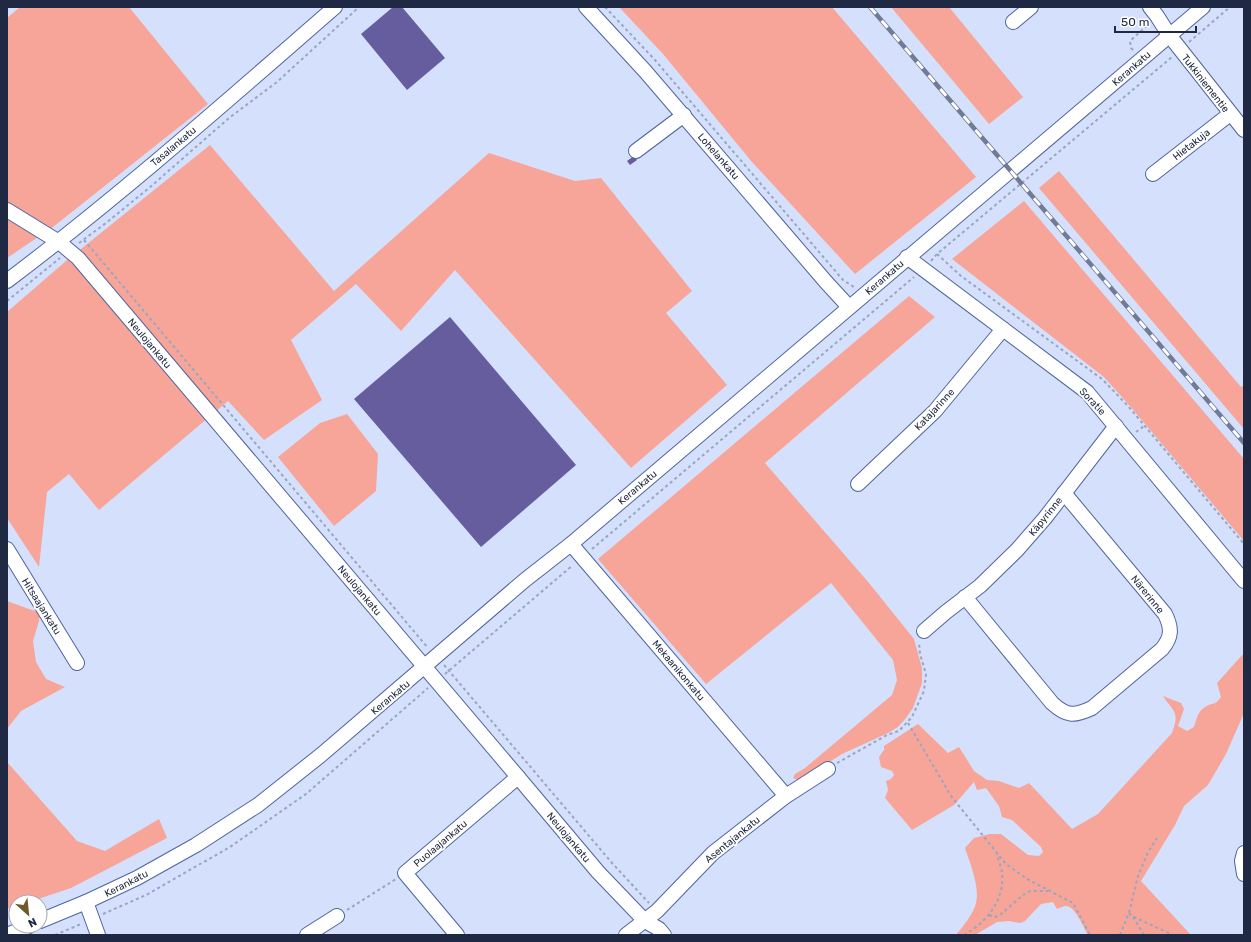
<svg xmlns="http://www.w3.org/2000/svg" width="1251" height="942" viewBox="0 0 1251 942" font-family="Rubik,sans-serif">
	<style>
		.green { fill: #f7a599 }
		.building { fill: #655d9d }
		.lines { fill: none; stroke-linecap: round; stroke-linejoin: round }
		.minor-casing { stroke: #4f64a0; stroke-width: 16 }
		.path { stroke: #9aa5c0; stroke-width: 2; stroke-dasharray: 3 3; stroke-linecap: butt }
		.minor { stroke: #fff; stroke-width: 14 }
		.rail-casing { stroke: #717b96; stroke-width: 4.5 }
		.rail { stroke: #fff; stroke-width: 3; stroke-dasharray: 9; stroke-linecap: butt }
		.labels { text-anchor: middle; stroke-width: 4; stroke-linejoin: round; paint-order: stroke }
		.street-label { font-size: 10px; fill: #202943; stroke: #fff }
	</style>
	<rect width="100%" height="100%" fill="#d5e0fc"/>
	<!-- green -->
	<g class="green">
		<polygon points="20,7 129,7 208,104 53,227 7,258 7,18"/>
		<polygon points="619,7 832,7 976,177 855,274 752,162 663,54"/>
		<polygon points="891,7 949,7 1023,97 989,124"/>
		<polygon points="210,145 334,291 489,153 575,181 601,178 692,291 666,313 727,385 631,468 455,270 401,331 356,284 291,340 322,400 264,440 228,401 99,510 69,474 47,492 39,567 7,518 7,312 66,261"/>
		<polygon points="1059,171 1241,387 1244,385 1244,429 1039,188"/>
		<polygon points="1024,201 1244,459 1244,541 1129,405 1104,377 952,259"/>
		<polygon points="909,296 935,317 765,463 869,583 914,639 922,668 922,683 913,708 906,718 898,727 888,733 842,754 812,773 798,780 793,778 795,774 805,768 892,695 897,680 893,660 831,583 706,684 598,559"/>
		<polygon points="347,414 378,454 376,491 334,526 278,457 320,423"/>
		<polygon points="7,601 40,613 39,621 33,641 36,662 46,679 65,687 21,711 7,729"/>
		<path d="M1244 653V713L1226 754 1208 785 1184 806 1175 825 1141 881 1191 935H1088C1084 928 1075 906 1066 906 1063 906 1060 908 1057 909L1053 902 1041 904 1025 921 1020 923 1009 921 997 922 975 935H956C963 926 973 915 976 903 980 887 970 863 965 848L974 838 990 834H1001L1028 855 1039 856 1043 852 1041 847 1012 820 1002 817 999 806 986 788 977 790 974 782 954 805 912 830 885 798 888 790 886 781 891 779 894 775 892 771 881 767 879 757 884 750V746L918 724 948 753 959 747 974 771 987 780 999 781 1019 788 1029 783 1072 829 1098 814 1172 733C1180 711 1174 713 1163 696L1181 703 1184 709 1178 726 1187 731 1194 727C1196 720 1198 711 1205 707 1213 702 1215 706 1221 697L1217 683Z"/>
		<polygon points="7,762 77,841 105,851 159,819 167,838 71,888 29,902 16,902 16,906 7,909"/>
	</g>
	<!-- building -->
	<g class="building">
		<polygon points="393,7 402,7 445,58 407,90 361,34"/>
		<polygon points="634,156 637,160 630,165 627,161"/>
		<polygon points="450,317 576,465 481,547 354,399"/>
	</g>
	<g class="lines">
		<defs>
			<g id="minor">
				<polyline points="586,7 645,71 826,282 849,307"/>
				<polyline points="1150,7 1157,16 1169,35 1244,130"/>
				<polyline points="1013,22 1031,7"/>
				<polyline points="636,151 684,115"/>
				<polyline points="1153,174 1230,114"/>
				<polyline points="7,210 59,242 78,258 518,777 598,872 645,921 659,929 664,935"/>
				<polyline points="907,257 1087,392 1244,581"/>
				<path d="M7 281C121 195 228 100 335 7"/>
				<polyline points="858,484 935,411 1003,329"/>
				<polyline points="571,544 786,796"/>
				<polyline points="7,549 77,663"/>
				<path d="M965 597 1052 703C1067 717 1075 716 1092 708L1162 649C1172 637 1172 628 1165 614L1064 493"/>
				<polyline points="924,631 946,612 980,586 1017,550 1045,518 1116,426"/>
				<polyline points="1244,853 1242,861 1244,874"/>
				<polyline points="86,902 98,935"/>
				<polyline points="40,921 86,902 137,878 196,845 258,805 321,755 525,580 571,544 1203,7"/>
				<polyline points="7,935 29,926"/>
				<polyline points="307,935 337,916"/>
				<polyline points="457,935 405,873 518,777"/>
				<polyline points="626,935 657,911 713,853 786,796 828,769"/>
			</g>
		</defs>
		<!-- minor casing -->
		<use href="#minor" class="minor-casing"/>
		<!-- path -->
		<g class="path">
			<polyline points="605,7 655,60 843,280 854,287"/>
			<polyline points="1189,42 1230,7"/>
			<polyline points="1133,50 1131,48 1130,41 1149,24"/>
			<polyline points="84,240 428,648"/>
			<polyline points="79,243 106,223 149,188 229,118 277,82 359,7"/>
			<polyline points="937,254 961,276 1102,379 1128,406 1244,544"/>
			<polyline points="931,261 937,254 1172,57"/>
			<polyline points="7,301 60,258"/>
			<polyline points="1136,432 1144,426"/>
			<polyline points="592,549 914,277"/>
			<polyline points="444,665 612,863 649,903"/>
			<polyline points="445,674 573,565"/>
			<polyline points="908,723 951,796 1006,864 1027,879 1073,903 1090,935"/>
			<polyline points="837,763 887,735 899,731 912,717 924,691 926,674 920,654 919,642"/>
			<polyline points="347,910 396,879"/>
			<polyline points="1129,913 1132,916 1173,935"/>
			<polyline points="103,914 146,895 230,847 306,794 428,688"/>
			<polyline points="989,915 995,917 1000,915 1023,895 1030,891 1048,891"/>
			<polyline points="1133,917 1144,935"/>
			<polyline points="55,935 81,924"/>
			<path d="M964 935C987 922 1005 900 1002 872 1001 866 998 860 997 854"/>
			<polyline points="1120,935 1129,913 1138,876 1148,852 1157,838"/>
		</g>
		<!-- minor -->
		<use href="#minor" class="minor"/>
		<defs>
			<polyline id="rail" points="870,7 1244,443"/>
		</defs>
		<!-- rail casing -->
		<use href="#rail" class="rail-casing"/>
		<!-- rail -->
		<use href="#rail" class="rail"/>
	</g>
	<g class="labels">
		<!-- street labels -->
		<g class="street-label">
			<text transform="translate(1131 68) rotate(-41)" y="4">Kerankatu</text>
			<text transform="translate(1206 83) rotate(52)" y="4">Tukkiniementie</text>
			<text transform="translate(1191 144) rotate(-38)" y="4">Hietakuja</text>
			<text transform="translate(173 146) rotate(-40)" y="4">Tasalankatu</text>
			<text transform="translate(719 156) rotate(49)" y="4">Lohelankatu</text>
			<text transform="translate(884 277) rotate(-41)" y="4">Kerankatu</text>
			<text transform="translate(150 343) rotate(50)" y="4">Neulojankatu</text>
			<text transform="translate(1093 401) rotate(47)" y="4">Soratie</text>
			<text transform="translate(934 409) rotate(-47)" y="4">Katajarinne</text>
			<text transform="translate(637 487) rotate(-40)" y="4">Kerankatu</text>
			<text transform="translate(1045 516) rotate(-51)" y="4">Käpyrinne</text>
			<text transform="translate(360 590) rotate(50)" y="4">Neulojankatu</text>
			<text transform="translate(1148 594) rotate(51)" y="4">Närerinne</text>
			<text transform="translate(42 606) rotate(58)" y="4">Hitsaajankatu</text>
			<text transform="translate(679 670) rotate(50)" y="4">Mekaanikonkatu</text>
			<text transform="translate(390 697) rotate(-40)" y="4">Kerankatu</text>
			<text transform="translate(569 837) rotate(50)" y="4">Neulojankatu</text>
			<text transform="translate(732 839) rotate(-39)" y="4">Asentajankatu</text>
			<text transform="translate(440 843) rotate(-40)" y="4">Puolaajankatu</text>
			<text transform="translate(126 883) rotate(-27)" y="4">Kerankatu</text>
		</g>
	</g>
	<!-- border -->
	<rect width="1251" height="942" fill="none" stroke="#202943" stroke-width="16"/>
	<!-- north arrow -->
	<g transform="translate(28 914) rotate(153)"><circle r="19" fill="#ffffff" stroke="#a6a9b4"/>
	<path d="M0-3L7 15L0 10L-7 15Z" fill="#6e5b29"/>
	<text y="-6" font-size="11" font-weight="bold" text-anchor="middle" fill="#202943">N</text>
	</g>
	<!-- scale -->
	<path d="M1115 26v6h81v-6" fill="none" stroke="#202943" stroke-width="2"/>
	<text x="1121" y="26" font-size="12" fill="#202943" stroke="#ffffff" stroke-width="3" paint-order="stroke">50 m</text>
</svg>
